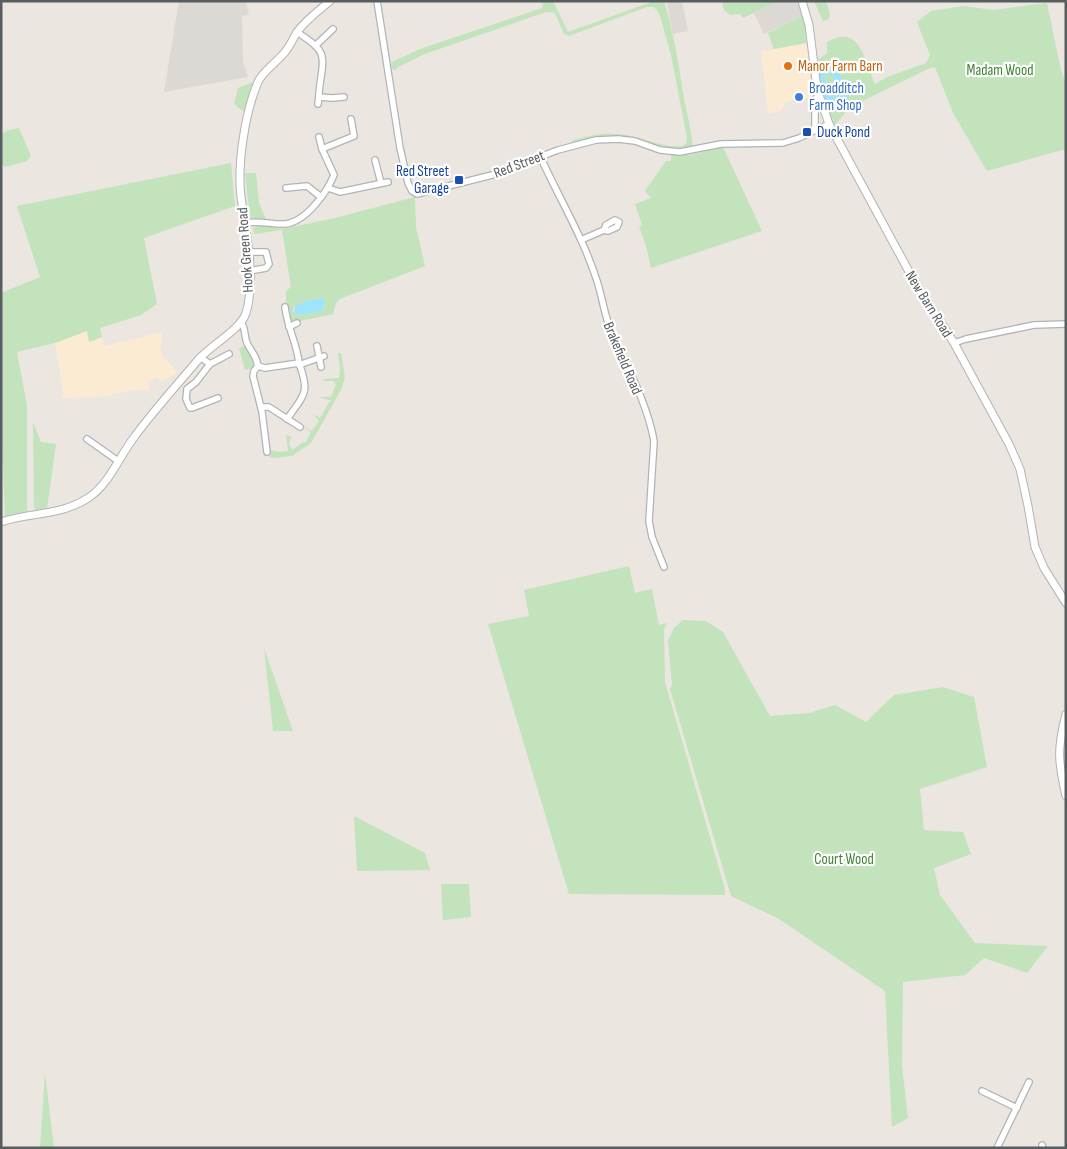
<svg xmlns="http://www.w3.org/2000/svg" width="1067" height="1149" viewBox="0 0 1067 1149" font-family="'Sofia Sans Condensed',sans-serif">
	<style>
		.commercial { fill: #fcebd3 }
		.industrial { fill: #dcd8d4 }
		.green { fill: #c2e3bc; fill-rule: evenodd }
		.water { fill: #9ee4fc; fill-rule: evenodd }
		.lines { fill: none; stroke-linecap: round; stroke-linejoin: round }
		.minor-casing { stroke: #b0b4b7; stroke-width: 8 }
		.tertiary-casing { stroke: #b0b4b7; stroke-width: 9 }
		.minor { stroke: #fff; stroke-width: 5.5 }
		.tertiary { stroke: #fff; stroke-width: 7 }
		.food-dot { fill: #e8710a; stroke: #fff; stroke-width: 2 }
		.shop-dot { fill: #3f7fe0; stroke: #fff; stroke-width: 2 }
		.transit-dot { fill: #1a4fb4; stroke: #fff; stroke-width: 2 }
		.labels { text-anchor: middle; stroke-width: 4.5; stroke-linejoin: round; paint-order: stroke }
		.food-label { font-size: 15px; fill: #c56008; stroke: #fff; text-anchor: start }
		.park-label { font-size: 15px; fill: #408136; stroke: #fff }
		.shop-label { font-size: 15px; fill: #366cbe; stroke: #fff; text-anchor: start }
		.transit-label { font-size: 15px; fill: #164399; stroke: #fff; text-anchor: start }
		.street-label { font-size: 15px; fill: #585d60; stroke: #fff }
	</style>
	<rect width="100%" height="100%" fill="#ebe6df"/>
	<!-- commercial -->
	<g class="commercial">
		<polygon points="806,43 813,97 788,101 780,111 768,114 761,52"/>
		<polygon points="87,330 89,342 102,337 104,346 162,332 161,346 162,356 177,371 174,375 166,379 159,381 158,378 148,381 149,390 129,391 101,397 62,398 63,391 55,343"/>
	</g>
	<!-- industrial -->
	<g class="industrial">
		<polygon points="179,1 250,1 246,3 249,14 242,16 243,62 248,77 164,92"/>
		<polygon points="676,1 682,1 688,31 673,34 667,3"/>
		<polygon points="779,1 799,1 805,14 764,34 754,13"/>
	</g>
	<!-- green -->
	<g class="green">
		<path d="M543 1H553L568 32 654 1H664C674 33 679 66 684 99 688 116 691 130 693 148L675 152 628 139 572 143 573 140C588 136 604 132 620 134 638 136 667 149 683 146L686 143 687 138 671 55 660 16 657 10 653 7H647L569 36 564 34 555 13 546 12 425 54 398 67 395 70H393L391 64 392 62 420 49 542 8Z"/>
		<polygon points="722,1 779,1 743,18 740,14 730,15 724,10"/>
		<polygon points="814,1 826,1 830,14 829,19 823,21"/>
		<path d="M1047 3 1061 70 1066 84V149L987 171 953 113 935 67 928 69 850 107 835 125 822 96 815 62 827 53V42C861 23 864 61 875 84L887 77 926 63 930 55 917 22 931 11 963 6 994 10Z"/>
		<polygon points="805,14 806,43 774,49 768,33"/>
		<polygon points="253,82 244,112 234,104 238,88"/>
		<polygon points="19,128 31,156 27,161 5,167 1,164 1,135 6,131"/>
		<polygon points="723,147 762,231 651,268 646,246 639,226 642,225 635,204 651,198 645,191 666,161 671,161 671,154 690,155"/>
		<polygon points="231,163 235,206 144,238 157,304 141,315 100,328 102,337 89,342 87,331 55,343 17,352 27,406 27,512 5,517 1,419 1,293 40,277 17,206"/>
		<polygon points="245,173 256,173 259,203 266,219 250,218"/>
		<path d="M415 197 416 227 425 266 340 299 336 303 333 314 291 323 286 307V291L291 287 282 230 254 234 253 228 262 225 282 229 335 218ZM319 298 324 301 325 304 322 311 298 315 295 314 293 311 295 306 307 301Z"/>
		<path d="M246 346C251 353 257 359 252 368L245 370 239 348Z"/>
		<polygon points="338,353 341,353 345,377 342,388 311,443 292,456 274,458 269,457 272,453 270,452 269,445 270,450 279,452 288,451 286,435 291,437 289,443 292,450 302,443 306,442 311,432 299,424 312,431 319,421 313,414 320,418 330,401 332,401 319,397 331,397 336,384 333,381 323,381 324,379 339,378 340,369"/>
		<polygon points="33,422 41,442 56,444 47,509 35,510 34,506"/>
		<polygon points="629,566 635,593 652,589 659,625 667,623 664,630 665,682 725,889 725,895 569,894 488,624 529,616 524,590"/>
		<polygon points="683,620 706,621 723,632 770,716 809,713 835,705 866,722 894,695 943,687 974,697 987,767 920,789 924,830 963,832 971,854 934,868 940,895 975,943 1048,946 1027,973 984,958 965,975 903,982 902,1066 908,1118 892,1127 885,991 779,919 731,896 670,689 672,685 668,640 674,628"/>
		<polygon points="264,648 293,731 273,731"/>
		<polygon points="354,816 425,853 430,870 357,871"/>
		<polygon points="441,884 469,884 471,917 443,920"/>
		<polygon points="45,1073 54,1148 40,1148"/>
	</g>
	<!-- water -->
	<g class="water">
		<path d="M830 61H837L841 65 840 76 849 96 843 105 829 112 818 71 820 64H822L824 69ZM828 74 833 75 835 89 838 93 836 98C828 92 827 85 824 76Z"/>
		<polygon points="320,298 323,299 325,303 322,311 298,315 294,313 295,306 307,301"/>
	</g>
	<g class="lines">
		<defs>
			<g id="minor">
				<polyline points="377,1 400,148 408,183 412,191 417,194 492,175 558,150 596,140 618,139 635,141 660,150 680,152 721,144 783,143 799,138 829,124"/>
				<path d="M297 32C325 51 325 52 320 84 319 91 319 97 318 104"/>
				<polyline points="316,45 333,29"/>
				<polyline points="319,97 332,98 344,97"/>
				<polyline points="815,130 815,99 818,96"/>
				<polyline points="322,149 354,136 351,119"/>
				<path d="M540 156C559 198 583 237 597 281 602 296 604 313 610 328 626 365 647 402 654 441L649 521 652 537 664 567"/>
				<polyline points="375,160 381,183"/>
				<polyline points="286,188 307,186 321,197"/>
				<polyline points="328,188 340,192 388,182"/>
				<path d="M246 223C261 220 272 225 285 224 306 222 327 192 334 175L322 149 319 137"/>
				<polyline points="581,240 604,230 608,231 617,227 619,222 615,220 606,225 604,230"/>
				<polyline points="248,252 266,252 269,264 266,268 249,271"/>
				<path d="M241 322C246 329 244 336 247 343 251 352 256 354 258 366L254 371 253 376 262 412 267 452"/>
				<polyline points="289,327 297,323"/>
				<polyline points="954,343 966,339 1034,325 1066,324"/>
				<polyline points="317,346 321,367"/>
				<polyline points="200,357 210,364 229,354"/>
				<polyline points="210,364 196,382 187,389 186,399 190,408 192,408 218,398"/>
				<polyline points="299,365 324,356"/>
				<path d="M258 366 265 368 299 363C297 343 287 327 285 307"/>
				<polyline points="261,407 269,407 300,427"/>
				<path d="M287 419C305 394 310 393 299 363"/>
				<polyline points="87,439 118,461"/>
				<polyline points="982,1091 1017,1108"/>
				<polyline points="1042,1145 1043,1148"/>
				<polyline points="997,1148 1029,1082"/>
			</g>
			<g id="tertiary">
				<polyline points="802,1 809,25 817,89 829,124 913,279 954,343 1009,444 1020,469 1028,506 1035,547 1044,568 1066,603"/>
				<path d="M1 522C30 512 61 516 88 498 109 485 120 455 135 436 155 409 177 385 198 360 209 347 242 328 246 313 256 280 246 231 241 197 237 165 245 112 258 82 262 72 278 61 285 52 290 46 293 39 297 32 306 20 318 11 330 1"/>
				<path d="M1066 714C1057 749 1058 761 1066 796"/>
			</g>
		</defs>
		<!-- minor casing -->
		<use href="#minor" class="minor-casing"/>
		<!-- tertiary casing -->
		<use href="#tertiary" class="tertiary-casing"/>
		<!-- minor -->
		<use href="#minor" class="minor"/>
		<!-- tertiary -->
		<use href="#tertiary" class="tertiary"/>
	</g>
	<!-- markers -->
	<circle class="food-dot" cx="788" cy="66" r="5"/>
	<circle class="shop-dot" cx="799" cy="97" r="5"/>
	<g class="transit-dot">
		<rect x="802" y="127" width="10" height="10" rx="2.5"/>
		<rect x="454" y="175" width="10" height="10" rx="2.5"/>
	</g>
	<g class="labels">
		<!-- food labels -->
		<g class="food-label">
			<text x="798" y="71">Manor Farm Barn</text>
		</g>
		<!-- park labels -->
		<g class="park-label">
			<text x="1000" y="75">Madam Wood</text>
			<text x="844" y="864">Court Wood</text>
		</g>
		<!-- shop labels -->
		<g class="shop-label">
			<text x="809" y="93">Broadditch<tspan x="809" dy="17">Farm Shop</tspan></text>
		</g>
		<!-- transit labels -->
		<g class="transit-label">
			<text x="817" y="137">Duck Pond</text>
			<text x="449" y="176" text-anchor="end">Red Street<tspan x="449" dy="17">Garage</tspan></text>
		</g>
		<!-- street labels -->
		<g class="street-label">
			<text transform="translate(519 164) rotate(-21)" y="5">Red Street</text>
			<text transform="translate(245 250) rotate(-94)" y="5">Hook Green Road</text>
			<text transform="translate(929 304) rotate(58)" y="5">New Barn Road</text>
			<text transform="translate(623 358) rotate(67)" y="5">Brakefield Road</text>
		</g>
	</g>
	<!-- border -->
	<rect width="1067" height="1149" fill="none" stroke="#585d60" stroke-width="5"/>
</svg>
